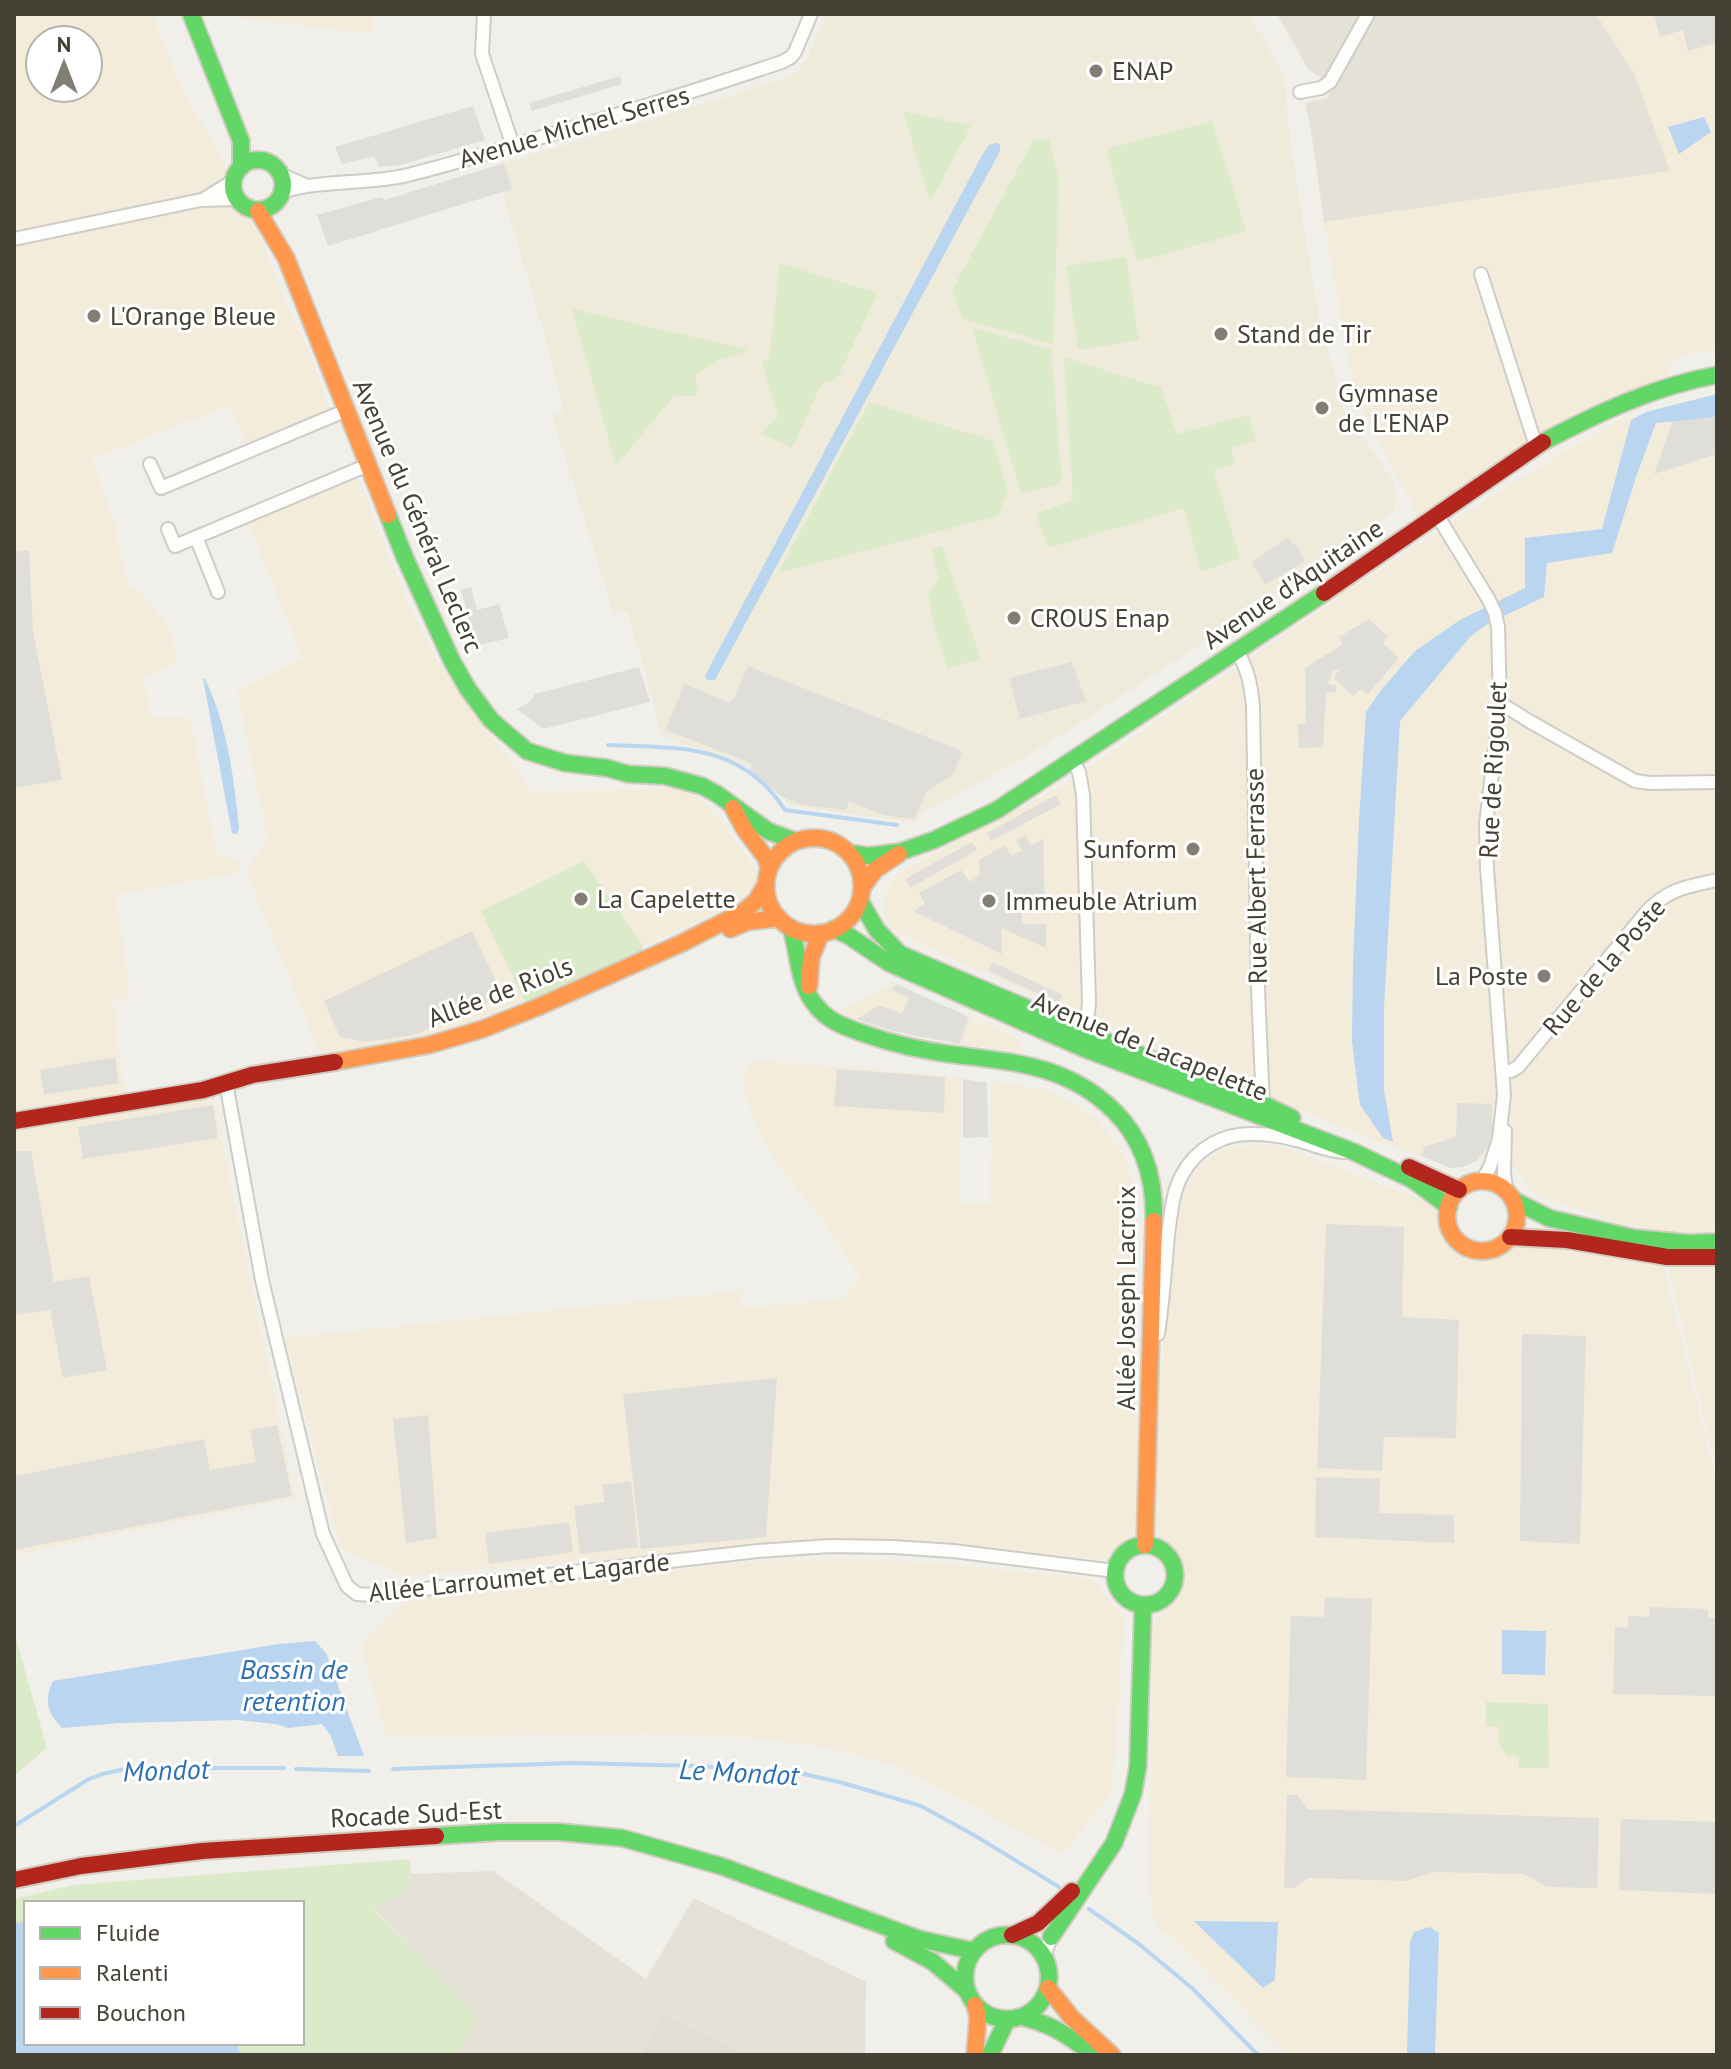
<svg xmlns="http://www.w3.org/2000/svg" width="1731" height="2069" viewBox="0 0 1731 2069" font-family="'PT Sans',sans-serif">
	<style>
		.residential { fill: #e4e1d6 }
		.commercial { fill: #f3ecdb; fill-rule: evenodd }
		.industrial { fill: #e0ded7 }
		.education { fill: #eeebdb }
		.green { fill: #dbebc9; fill-rule: evenodd }
		.parking { fill: #dfded9 }
		.water { fill: #b9d5ef }
		.lines { fill: none; stroke-linecap: round; stroke-linejoin: round }
		.stream { stroke: #b9d5ef; stroke-width: 4 }
		.street-casing { stroke: #ceccc6; stroke-width: 16 }
		.fast-casing { stroke: #d0ccc0; stroke-width: 20 }
		.slow-casing { stroke: #d0ccc0; stroke-width: 20 }
		.jam-casing { stroke: #d0ccc0; stroke-width: 20 }
		.street { stroke: #fdfdfc; stroke-width: 12 }
		.fast { stroke: #63d668; stroke-width: 16 }
		.slow { stroke: #ff974d; stroke-width: 16 }
		.jam { stroke: #b3261e; stroke-width: 16 }
		.poi-dot { fill: #827e74; stroke: #fff; stroke-width: 3 }
		.labels { text-anchor: middle; stroke-width: 6; stroke-linejoin: round; paint-order: stroke }
		.poi-label { font-size: 26px; fill: #464135; stroke: #fff; text-anchor: start }
		.street-label { font-size: 26px; fill: #464135; stroke: #fff }
		.water-label { font-size: 28px; font-style: italic; fill: #2c70b4; stroke: #fff }
	</style>
	<rect width="100%" height="100%" fill="#f0efe9"/>
	<!-- residential -->
	<g class="residential">
		<polygon points="1277,14 1596,14 1634,73 1671,171 1324,222 1311,130 1305,103 1327,98 1335,86 1308,69"/>
		<polygon points="493,1871 646,1979 694,1898 866,1982 865,2055 745,2055 662,2016 641,2055 456,2055 477,2017 372,1907 404,1893 411,1874"/>
	</g>
	<!-- commercial -->
	<g class="commercial">
		<path d="M14 14H152L184 92 220 154 262 242 284 299 309 351 330 410 245 444 230 405 92 459 115 526 128 585 136 588 161 617 170 631 177 659 169 668 143 677 151 718H190L216 853 238 861 240 872 116 895 130 997 113 1000 124 1094 14 1111ZM40 40H88V88H40Z"/>
		<polygon points="212,14 374,14 373,33 338,30"/>
		<polygon points="1596,14 1717,14 1717,349 1693,353 1664,363 1674,385 1591,417 1355,579 1359,584 1511,484 1624,417 1665,417 1681,419 1717,418 1717,1231 1677,1233 1619,1223 1550,1200 1529,1188 1518,1170 1476,1161 1463,1167 1451,1168 1328,1122 950,958 896,932 884,917 885,894 900,872 1062,786 1340,597 1334,585 1419,526 1410,500 1355,393 1324,222 1670,171 1634,73"/>
		<polygon points="356,474 410,609 436,659 531,790 529,792 671,789 690,794 704,802 718,817 755,867 758,883 754,891 744,901 643,946 585,861 481,911 525,1002 407,1044 322,1060 246,871 268,839 237,691 303,658 248,522"/>
		<polygon points="892,982 1017,1039 1023,1052 965,1045 914,1036 869,1024 841,1012"/>
		<polygon points="754,1060 961,1077 960,1204 990,1203 991,1081 1046,1090 1073,1103 1098,1121 1115,1142 1127,1163 1134,1186 1136,1217 1132,1387 1127,1387 1139,1389 1136,1530 1103,1560 924,1543 776,1545 404,1576 341,1549 285,1338 740,1291 743,1308 843,1299 860,1277 825,1223 777,1163 760,1134 745,1094 742,1075"/>
		<polygon points="213,1097 295,1498 14,1555 14,1131"/>
		<polygon points="1259,1144 1283,1147 1448,1210 1449,1229 1457,1241 1468,1250 1483,1253 1496,1251 1505,1247 1513,1239 1661,1261 1717,1483 1717,2055 1289,2055 1171,1936 1160,1929 1154,1919 1149,1888 1152,1677 1150,1651 1152,1627 1165,1610 1183,1567 1165,1545 1154,1520 1162,1365 1177,1223 1183,1197 1190,1182 1200,1166 1209,1159 1226,1149"/>
		<polygon points="1717,1260 1717,1471 1667,1262"/>
		<polygon points="847,1559 936,1563 1092,1579 1124,1618 1112,1792 1062,1855 904,1768 845,1752 810,1745 733,1736 648,1734 386,1736 361,1644 408,1598 749,1562"/>
	</g>
	<!-- industrial -->
	<polygon class="industrial" points="662,2015 745,2055 641,2055"/>
	<!-- education -->
	<polygon class="education" points="826,14 1248,14 1283,72 1292,153 1314,290 1319,319 1344,410 1391,478 1397,492 1394,511 1381,522 1272,597 1085,720 1018,761 926,811 914,822 792,806 746,766 661,735 653,699 627,611 614,614 552,415 564,410 543,330 495,166 723,98 795,74 807,59"/>
	<!-- green -->
	<g class="green">
		<polygon points="903,111 971,126 930,202"/>
		<polygon points="1212,121 1246,231 1137,262 1106,149"/>
		<polygon points="1034,139 1049,140 1059,178 1053,344 963,319 952,290"/>
		<polygon points="1126,257 1139,340 1078,350 1066,266"/>
		<polygon points="780,264 878,293 837,379 822,383 792,448 760,433 778,417 762,362 769,360"/>
		<polygon points="572,309 749,350 721,359 695,375 698,389 695,396 674,396 616,466"/>
		<polygon points="972,327 1051,350 1062,483 1021,494"/>
		<polygon points="1064,357 1161,388 1177,434 1249,415 1256,440 1231,448 1235,464 1213,471 1240,558 1201,572 1184,508 1048,548 1036,514 1073,500"/>
		<polygon points="869,402 993,441 1008,492 998,516 778,573"/>
		<polygon points="942,546 981,659 947,668 933,622 928,592 939,578 931,548"/>
		<polygon points="584,861 643,946 641,953 525,1002 481,911"/>
		<polygon points="14,1632 47,1748 14,1776"/>
		<polygon points="1486,1702 1548,1704 1549,1768 1518,1768 1519,1757 1507,1756 1498,1743 1499,1727 1486,1726"/>
		<path d="M409 1859 411 1874 404 1893 372 1908 477 2017 456 2055H14V1899L73 1885ZM26 1903H302V2043H26Z"/>
	</g>
	<!-- parking -->
	<g class="parking">
		<polygon points="1654,14 1717,14 1717,43 1688,51 1683,30 1660,37"/>
		<polygon points="620,76 622,84 532,111 529,103"/>
		<polygon points="473,106 485,140 400,165 379,167 374,156 342,164 335,147"/>
		<polygon points="504,163 512,189 328,246 317,215 382,197 385,200"/>
		<polygon points="1717,418 1717,454 1654,474 1673,420"/>
		<polygon points="1289,537 1293,544 1298,546 1305,561 1265,585 1252,562"/>
		<polygon points="29,550 33,631 62,780 14,788 14,552"/>
		<polygon points="471,587 477,610 499,604 509,638 476,646 461,590"/>
		<polygon points="1369,619 1387,636 1383,643 1399,658 1368,694 1361,689 1353,696 1334,678 1339,670 1333,670 1328,684 1336,685 1336,692 1326,693 1323,747 1299,748 1298,724 1305,724 1306,713 1305,668 1343,644 1339,637"/>
		<polygon points="1072,662 1086,701 1020,719 1009,678"/>
		<polygon points="748,666 962,751 953,775 927,791 914,819 884,815 849,801 846,810 802,805 781,796 750,770 753,764 666,730 684,684 730,703 735,697"/>
		<polygon points="639,667 650,702 543,729 517,709 530,702 535,694"/>
		<polygon points="1056,795 1061,804 991,841 987,833"/>
		<polygon points="1025,835 1031,846 1043,839 1045,908 1022,909 1022,924 1046,924 1046,948 1001,928 1002,954 913,911 925,904 919,893 961,870 970,882 980,875 979,860 995,851 1005,845 1011,856 1022,851 1016,840"/>
		<polygon points="972,842 977,850 910,888 905,879"/>
		<polygon points="472,931 503,996 414,1035 367,1042 340,1037 324,1001"/>
		<polygon points="992,962 1062,995 1059,1003 988,971"/>
		<polygon points="896,984 969,1017 960,1044 892,1031 857,1019 879,1005 902,1014 909,998 892,990"/>
		<polygon points="115,1057 119,1083 44,1095 40,1070"/>
		<polygon points="837,1069 945,1077 944,1113 834,1106"/>
		<polygon points="963,1079 987,1083 988,1137 963,1138"/>
		<polygon points="1457,1103 1492,1104 1492,1143 1476,1161 1463,1167 1451,1168 1422,1156 1424,1147 1456,1137"/>
		<polygon points="213,1105 218,1138 83,1159 78,1127"/>
		<polygon points="14,1151 31,1151 54,1282 89,1276 107,1370 63,1378 50,1310 14,1315"/>
		<polygon points="1326,1224 1404,1227 1402,1317 1459,1320 1456,1438 1384,1437 1382,1471 1317,1468"/>
		<polygon points="1522,1334 1586,1336 1580,1544 1520,1541"/>
		<polygon points="777,1378 766,1537 641,1549 623,1394"/>
		<polygon points="428,1415 437,1538 406,1543 393,1419"/>
		<polygon points="277,1425 292,1496 14,1550 14,1476 204,1439 210,1470 256,1462 250,1430"/>
		<polygon points="1316,1477 1380,1479 1379,1513 1454,1515 1454,1543 1315,1537"/>
		<polygon points="631,1481 638,1547 580,1554 574,1506 605,1502 602,1485"/>
		<polygon points="569,1522 573,1552 489,1564 485,1533"/>
		<polygon points="1325,1597 1372,1599 1366,1780 1286,1777 1291,1616 1324,1617"/>
		<polygon points="1650,1607 1708,1609 1708,1618 1717,1618 1716,1696 1613,1694 1615,1627 1628,1628 1628,1616 1649,1617"/>
		<polygon points="1287,1795 1297,1795 1308,1809 1599,1818 1597,1888 1547,1887 1524,1874 1434,1872 1406,1881 1308,1878 1294,1888 1284,1888"/>
		<polygon points="1621,1819 1717,1822 1717,1894 1619,1890"/>
	</g>
	<!-- water -->
	<g class="water">
		<polygon points="1704,117 1711,132 1679,154 1668,127"/>
		<polygon points="996,143 1000,144 1000,151 715,680 707,680 705,677 708,670 981,157 989,145"/>
		<polygon points="1717,394 1717,417 1656,423 1636,477 1612,553 1547,563 1544,597 1489,623 1471,636 1400,721 1384,1008 1384,1090 1393,1142 1383,1138 1360,1105 1352,1041 1353,962 1359,820 1366,712 1381,690 1415,651 1460,620 1525,588 1525,538 1602,529 1631,420 1646,412"/>
		<path d="M203 679H205C227 724 234 778 239 828L237 834 232 833Z"/>
		<polygon points="1502,1630 1546,1631 1545,1675 1502,1674"/>
		<path d="M315 1641 326 1653 364 1756H338L331 1736 322 1724 289 1728 275 1724 238 1720 120 1723 62 1728C48 1713 43 1701 53 1681L279 1644Z"/>
		<polygon points="26,1921 26,2043 235,2043 242,2055 14,2055 14,1924"/>
		<polygon points="1194,1921 1278,1922 1275,1980 1263,1988"/>
		<polygon points="1430,1927 1439,1933 1435,2055 1407,2055 1410,1942 1414,1932"/>
	</g>
	<g class="lines">
		<!-- stream -->
		<g class="stream">
			<path d="M608 745C679 748 742 743 785 810L897 825"/>
			<polyline points="296,1769 369,1771"/>
			<polyline points="393,1769 572,1763 698,1766 804,1774 843,1783 921,1806 974,1835 1059,1887"/>
			<polyline points="14,1826 89,1779 102,1774 130,1768 284,1768"/>
			<polyline points="1089,1909 1139,1944 1193,1989 1258,2055"/>
		</g>
		<defs>
			<g id="street">
				<polyline points="484,14 482,54 513,146"/>
				<polyline points="1300,92 1321,88 1330,82 1368,14"/>
				<polyline points="280,174 305,185"/>
				<path d="M282 192C323 179 366 185 408 175 464 161 518 144 573 128 643 107 713 85 782 62L791 57 795 52 811 14"/>
				<polyline points="204,199 233,181"/>
				<polyline points="14,239 201,200 237,199"/>
				<polyline points="1481,274 1536,446"/>
				<polyline points="150,464 161,488 347,410"/>
				<polyline points="1437,515 1489,600 1495,613 1498,627 1500,703 1486,824 1487,868 1504,1095 1499,1139 1490,1167 1482,1181"/>
				<polyline points="168,529 175,546 368,465"/>
				<polyline points="196,537 218,592"/>
				<path d="M1237 651C1248 669 1251 686 1253 706L1258 991 1263 1104"/>
				<polyline points="1500,703 1529,721 1635,781 1650,783 1717,782"/>
				<polyline points="1072,760 1079,772 1083,795 1089,1003 1087,1021 1083,1032"/>
				<path d="M1503 1071H1511L1518 1067 1648 910C1671 888 1686 887 1717 880"/>
				<polyline points="226,1083 262,1280 323,1534 347,1586 357,1594 372,1595 758,1551 830,1546 893,1547 953,1551 1115,1571"/>
				<polyline points="1505,1131 1504,1172 1506,1190"/>
				<path d="M1158 1334C1163 1301 1165 1268 1168 1235 1171 1215 1172 1193 1182 1175 1196 1148 1224 1133 1253 1134 1268 1134 1282 1136 1296 1140 1313 1144 1326 1151 1344 1152"/>
				<polyline points="1044,1957 1051,1937"/>
			</g>
			<g id="fast">
				<polyline points="191,14 241,141 241,167"/>
				<circle cx="258" cy="185" r="25"/>
				<path d="M1543 442C1598 413 1655 386 1717 375"/>
				<polyline points="388,515 405,558 452,661 468,689 491,720 527,751 565,763 607,768 628,774 665,776 702,786 717,794 768,831 795,841"/>
				<polyline points="849,853 868,856 900,852 934,840 997,810 1324,593"/>
				<polyline points="860,901 877,930 900,954 1083,1032 1263,1104 1292,1118"/>
				<path d="M791 928C799 955 798 987 818 1008 831 1023 848 1028 865 1034 893 1044 920 1050 949 1054 1011 1062 1066 1064 1113 1110 1144 1140 1155 1179 1154 1221"/>
				<polyline points="834,929 849,936 889,963 1085,1049 1354,1152 1413,1180 1449,1207"/>
				<polyline points="1513,1200 1549,1218 1634,1238 1689,1243 1717,1242"/>
				<circle cx="1145" cy="1575" r="30"/>
				<polyline points="436,1836 499,1832 559,1832 622,1838 721,1866 919,1939 974,1951"/>
				<circle cx="1007" cy="1977" r="42"/>
				<polyline points="1051,1937 1114,1843 1133,1794 1138,1766 1143,1605"/>
				<polyline points="894,1941 933,1962 966,1990"/>
				<path d="M1022 2017C1054 2025 1068 2036 1094 2055"/>
				<polyline points="990,2055 1007,2020"/>
			</g>
			<g id="slow">
				<polyline points="258,211 286,258 388,515"/>
				<polyline points="733,808 745,830 766,858 769,869"/>
				<circle cx="814" cy="886" r="48"/>
				<polyline points="862,888 875,870 899,854"/>
				<polyline points="730,929 747,922 779,918"/>
				<polyline points="809,986 811,958 821,933"/>
				<polyline points="335,1062 429,1045 483,1029 538,1007 682,943 743,912 756,901 766,884"/>
				<circle cx="1482" cy="1216" r="35"/>
				<polyline points="1145,1545 1154,1221"/>
				<polyline points="1048,1988 1072,2018 1112,2055"/>
				<polyline points="975,2005 978,2017 975,2055"/>
			</g>
			<g id="jam">
				<polyline points="1324,593 1543,442"/>
				<polyline points="14,1121 203,1090 252,1075 335,1062"/>
				<polyline points="1409,1167 1459,1190"/>
				<polyline points="1510,1237 1567,1240 1667,1257 1717,1257"/>
				<polyline points="14,1880 81,1866 202,1851 436,1836"/>
				<polyline points="1012,1935 1038,1923 1072,1891"/>
			</g>
		</defs>
		<!-- street casing -->
		<use href="#street" class="street-casing"/>
		<!-- fast casing -->
		<use href="#fast" class="fast-casing"/>
		<!-- slow casing -->
		<use href="#slow" class="slow-casing"/>
		<!-- jam casing -->
		<use href="#jam" class="jam-casing"/>
		<!-- street -->
		<use href="#street" class="street"/>
		<!-- fast -->
		<use href="#fast" class="fast"/>
		<!-- slow -->
		<use href="#slow" class="slow"/>
		<!-- jam -->
		<use href="#jam" class="jam"/>
	</g>
	<!-- markers -->
	<g class="poi-dot">
		<circle cx="1096" cy="71" r="8"/>
		<circle cx="94" cy="316" r="8"/>
		<circle cx="1221" cy="334" r="8"/>
		<circle cx="1322" cy="408" r="8"/>
		<circle cx="1014" cy="618" r="8"/>
		<circle cx="1193" cy="849" r="8"/>
		<circle cx="581" cy="899" r="8"/>
		<circle cx="989" cy="901" r="8"/>
		<circle cx="1544" cy="976" r="8"/>
	</g>
	<g class="labels">
		<!-- poi labels -->
		<g class="poi-label">
			<text x="1112" y="80">ENAP</text>
			<text x="110" y="325">L'Orange Bleue</text>
			<text x="1237" y="343">Stand de Tir</text>
			<text x="1338" y="402">Gymnase<tspan x="1338" dy="30">de L'ENAP</tspan></text>
			<text x="1030" y="627">CROUS Enap</text>
			<text x="1177" y="858" text-anchor="end">Sunform</text>
			<text x="597" y="908">La Capelette</text>
			<text x="1005" y="910">Immeuble Atrium</text>
			<text x="1528" y="985" text-anchor="end">La Poste</text>
		</g>
		<!-- street labels -->
		<g class="street-label">
			<text transform="translate(574 127) rotate(-16)" y="9">Avenue Michel Serres</text>
			<text transform="translate(418 516) rotate(67)" y="9">Avenue du Général Leclerc</text>
			<text transform="translate(1293 584) rotate(-34)" y="9">Avenue d'Aquitaine</text>
			<text transform="translate(1493 770) rotate(-87)" y="9">Rue de Rigoulet</text>
			<text transform="translate(1256 876) rotate(-91)" y="9">Rue Albert Ferrasse</text>
			<text transform="translate(1604 967) rotate(-49)" y="9">Rue de la Poste</text>
			<text transform="translate(500 992) rotate(-21)" y="9">Allée de Riols</text>
			<text transform="translate(1150 1046) rotate(22)" y="9">Avenue de Lacapelette</text>
			<text transform="translate(1126 1298) rotate(-90)" y="9">Allée Joseph Lacroix</text>
			<text transform="translate(519 1577) rotate(-6)" y="9">Allée Larroumet et Lagarde</text>
			<text transform="translate(416 1814) rotate(-3)" y="9">Rocade Sud-Est</text>
		</g>
		<!-- water labels -->
		<g class="water-label">
			<text x="294" y="1679">Bassin de<tspan x="294" dy="32">retention</tspan></text>
			<text transform="translate(166 1770) rotate(-2)" y="10">Mondot</text>
			<text transform="translate(739 1772) rotate(3)" y="10">Le Mondot</text>
		</g>
	</g>
	<!-- border -->
	<rect width="1731" height="2069" fill="none" stroke="#464135" stroke-width="32"/>
	<!-- legend -->
	<rect x="24" y="1901" width="280" height="144" fill="#ffffff" stroke="#b5b3ae" stroke-width="2"/>
	<rect x="40" y="1927" width="40" height="12" fill="#63d668" stroke="#b5b3ae" stroke-width="2"/>
	<text x="96" y="1941" font-size="24" fill="#464135">Fluide</text>
	<rect x="40" y="1967" width="40" height="12" fill="#ff974d" stroke="#b5b3ae" stroke-width="2"/>
	<text x="96" y="1981" font-size="24" fill="#464135">Ralenti</text>
	<rect x="40" y="2007" width="40" height="12" fill="#b3261e" stroke="#b5b3ae" stroke-width="2"/>
	<text x="96" y="2021" font-size="24" fill="#464135">Bouchon</text>
	<!-- north arrow -->
	<g transform="translate(64 64)"><circle r="38" fill="#ffffff" stroke="#b5b3ae" stroke-width="2"/>
	<path d="M0-6L14 30L0 20L-14 30Z" fill="#827e74"/>
	<text y="-12" font-size="22" font-weight="bold" text-anchor="middle" fill="#464135">N</text>
	</g>
</svg>
